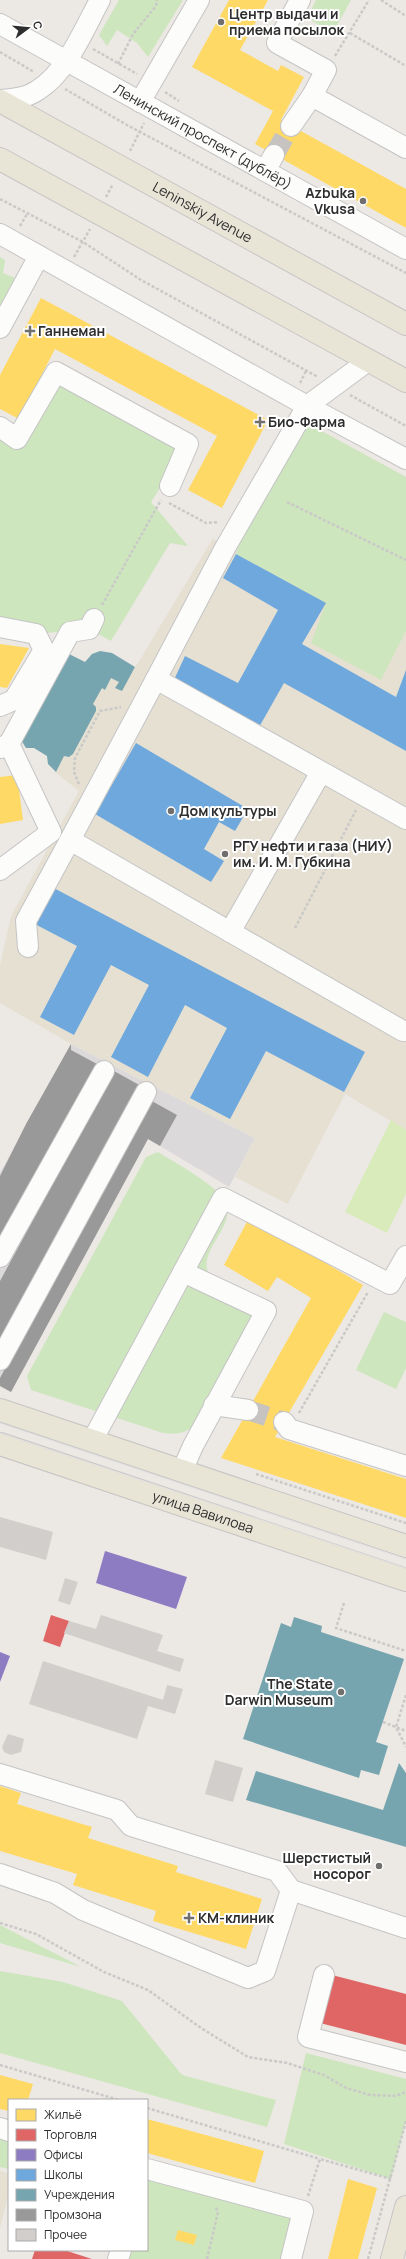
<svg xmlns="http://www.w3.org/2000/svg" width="406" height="2259" viewBox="0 0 406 2259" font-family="Manrope,sans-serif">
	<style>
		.industrial { fill: #dcd9db }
		.education { fill: #e6e0d3 }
		.green { fill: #cee6be }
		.pitch { fill: #d9eabb }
		.homes { fill: #ffd966 }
		.shops { fill: #e06666 }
		.offices { fill: #8e7cc3 }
		.schools { fill: #6fa8dc }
		.public { fill: #76a5af }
		.industry { fill: #999 }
		.building { fill: #d1cecb }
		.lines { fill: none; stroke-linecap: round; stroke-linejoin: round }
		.minor-tunnel { stroke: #c6c3c0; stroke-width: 20; stroke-dasharray: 20 10; stroke-linecap: butt }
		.minor-casing { stroke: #c5c4c5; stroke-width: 22 }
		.major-casing { stroke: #c6c5c4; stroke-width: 24 }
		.path { stroke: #c9c9c8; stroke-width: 2.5; stroke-dasharray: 3 2; stroke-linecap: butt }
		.minor { stroke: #fcfcfb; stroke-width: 20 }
		.major { stroke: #e8e4d6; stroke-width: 22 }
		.tram { stroke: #dfdfe1; stroke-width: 1 }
		.poi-dot { fill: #706f6e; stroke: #fff; stroke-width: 1.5 }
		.labels { text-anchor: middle; stroke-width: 4; stroke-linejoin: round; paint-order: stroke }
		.poi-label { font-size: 14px; font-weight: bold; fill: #2e2e2e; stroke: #fff; text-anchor: start }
		.street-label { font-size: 14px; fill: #2e2e2e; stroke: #fff }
	</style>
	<rect width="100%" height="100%" fill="#ece8e4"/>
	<!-- industrial -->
	<polygon class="industrial" points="71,1044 255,1138 229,1187 148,1139 11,1392 0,1386 0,1173"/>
	<!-- education -->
	<g class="education">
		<polygon points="307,423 406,477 406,1130 345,1094 288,1204 235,1177 255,1138 71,1044 0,1003 0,965 11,916 79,791 55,772 113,659 133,671 213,538 225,548"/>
		<polygon points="0,2171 9,2173 9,2193 0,2228"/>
	</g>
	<!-- green -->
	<g class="green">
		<polygon points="119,0 183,0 148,57 137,43 117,30 107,46 99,35"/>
		<polygon points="316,0 351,0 333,33 307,18"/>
		<polygon points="0,257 5,260 3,273 22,281 0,321"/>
		<polygon points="56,372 188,444 151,502 188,546 170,543 111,641 89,629 36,634 0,627 0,423 17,439"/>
		<polygon points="307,423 406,477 406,631 381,680 311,643 326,603 236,554 241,535"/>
		<path d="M158 1152C175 1163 222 1187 227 1206 230 1218 221 1231 216 1240 211 1248 205 1259 207 1269 215 1294 261 1271 251 1322L198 1422C187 1433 179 1435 163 1433L31 1390 27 1376 146 1157Z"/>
		<polygon points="384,1312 406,1322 406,1368 396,1389 356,1370"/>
		<polygon points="0,1925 81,1967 0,1943"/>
		<polygon points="0,1971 63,1982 122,2001 182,2075 276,2100 267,2127 0,2053"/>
		<polygon points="306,2053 406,2079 406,2121 391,2179 284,2144"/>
		<polygon points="0,2134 9,2136 9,2169 0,2167"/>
		<polygon points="147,2175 293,2215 281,2259 126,2259 128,2250 147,2250"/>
	</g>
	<!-- pitch -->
	<polygon class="pitch" points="391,1120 406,1130 406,1194 387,1233 345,1212"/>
	<!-- homes -->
	<g class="homes">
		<polygon points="229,0 268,0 240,50 278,71 281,65 304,77 281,120 406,189 406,228 255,144 273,111 192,67"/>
		<polygon points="41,298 268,420 222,508 188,490 217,436 55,349 19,419 0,409 0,375"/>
		<polygon points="0,644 29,648 7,688 0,687"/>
		<polygon points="17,775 23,820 0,824 0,777"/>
		<polygon points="249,1218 363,1285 275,1437 406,1479 406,1518 221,1458 311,1298 277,1277 268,1291 224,1265"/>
		<polygon points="0,1786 21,1793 17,1804 92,1827 88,1838 178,1866 176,1872 262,1899 246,1949 153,1921 156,1911 73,1885 77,1874 0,1851"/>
		<polygon points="0,2075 33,2084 28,2100 9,2100 9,2111 0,2109"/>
		<polygon points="147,2119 264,2151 255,2183 147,2153"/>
		<polygon points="348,2179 377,2188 358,2259 328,2259"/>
		<polygon points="178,2230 197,2235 194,2245 175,2240"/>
	</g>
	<!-- shops -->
	<g class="shops">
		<polygon points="51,1615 69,1621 60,1647 43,1641"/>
		<polygon points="328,1974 406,1994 406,2045 316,2022"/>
		<polygon points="35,2250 64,2250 92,2259 32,2259"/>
	</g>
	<!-- offices -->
	<g class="offices">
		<polygon points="105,1551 187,1577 176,1609 96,1583"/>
		<polygon points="0,1652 10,1656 0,1682"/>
	</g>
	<!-- schools -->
	<g class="schools">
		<polygon points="236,554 326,603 302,644 396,697 406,670 406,751 284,683 258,729 173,682 185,656 238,683 278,610 223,578"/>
		<polygon points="136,743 248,809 235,831 219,822 204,849 224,861 211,882 95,814"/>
		<polygon points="48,885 365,1052 344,1092 266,1051 230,1119 190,1098 227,1028 185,1005 148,1077 111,1057 149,985 111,965 74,1035 40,1017 77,946 29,921"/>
	</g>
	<!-- public -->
	<g class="public">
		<polygon points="100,651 112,653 135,667 122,691 115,688 119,682 111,678 105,690 102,688 93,704 96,707 96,711 73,754 69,757 64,756 56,772 48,764 47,756 34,748 26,748 21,740 69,654 85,662 92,654"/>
		<polygon points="294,1617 322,1626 321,1632 404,1659 376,1742 388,1746 379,1775 361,1770 359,1778 243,1739 281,1623 291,1627"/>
		<polygon points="399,1763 406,1773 406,1847 246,1800 256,1771 383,1810"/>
	</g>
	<!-- industry -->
	<g class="industry">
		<polygon points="71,1044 71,1050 97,1064 0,1237 0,1176 26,1124"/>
		<polygon points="114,1071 141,1086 0,1346 0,1281"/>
		<polygon points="150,1100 177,1115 160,1146 148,1139 11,1392 0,1386 0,1378"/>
	</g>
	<!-- building -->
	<g class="building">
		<polygon points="0,1517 53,1532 46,1560 0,1547"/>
		<polygon points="65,1578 78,1582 70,1605 58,1601"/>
		<polygon points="101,1615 163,1635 157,1651 184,1659 180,1672 64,1633 69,1621 96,1629"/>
		<polygon points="43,1661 163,1700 167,1685 183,1689 175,1714 148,1706 137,1739 29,1704"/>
		<polygon points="8,1734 24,1739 21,1752 11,1755 4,1752 2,1747"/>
		<polygon points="215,1760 243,1768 233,1802 205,1794"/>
	</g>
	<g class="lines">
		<!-- minor-tunnel -->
		<g class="minor-tunnel">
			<polyline points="274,155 291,126"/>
			<polyline points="248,1410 284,1422"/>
		</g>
		<defs>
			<g id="minor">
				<polyline points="300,0 277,43 326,70 312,96 406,148"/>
				<path id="s1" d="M0 24 406 249"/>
				<path d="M0 100C13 99 27 98 38 90 67 72 84 29 100 0"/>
				<polyline points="140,102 199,0"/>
				<polyline points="291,126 312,96"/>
				<polyline points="265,171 274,155"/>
				<polyline points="0,234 307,406 406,459"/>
				<polyline points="0,328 39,256"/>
				<polyline points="368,361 307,406 225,548 156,679 406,819"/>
				<polyline points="0,427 17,439 56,372 188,444 170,486"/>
				<polyline points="0,627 36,634 44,650 14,700 0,706"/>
				<polyline points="156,679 70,840 403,1031"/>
				<polyline points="9,744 70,632 89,629 94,619"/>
				<polyline points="0,748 9,744 51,832 0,870"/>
				<polyline points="230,932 321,772"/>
				<polyline points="28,947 26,921 70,840"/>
				<polyline points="0,1257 104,1071"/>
				<polyline points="0,1360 146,1092"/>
				<polyline points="214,1405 248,1410"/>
				<polyline points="284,1422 289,1429 406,1466"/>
				<polyline points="92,1441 223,1198 390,1284 406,1256"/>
				<polyline points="182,1471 193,1446 266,1311 183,1272"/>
				<polyline points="0,1774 117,1810 131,1826 277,1871 291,1890 406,1928"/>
				<polyline points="0,1874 55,1893 83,1910 248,1978 265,1971 291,1890"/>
				<polyline points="324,1975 308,2037 406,2062"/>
				<polyline points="0,2128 9,2131"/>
				<polyline points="147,2169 303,2211 291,2259"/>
				<polyline points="118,2259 121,2250"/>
			</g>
			<g id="major">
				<path id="s2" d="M0 101 406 324"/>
				<polyline points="0,159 406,381"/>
				<polyline points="0,1410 406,1546"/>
				<path id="s3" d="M0 1444 406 1580"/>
				<polyline points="392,2259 406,2207"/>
			</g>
		</defs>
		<!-- minor casing -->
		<use href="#minor" class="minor-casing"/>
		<!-- major casing -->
		<use href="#major" class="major-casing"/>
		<!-- path -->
		<g class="path">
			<polyline points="381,0 406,16"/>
			<polyline points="350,33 406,66"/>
			<polyline points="93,49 137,74"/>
			<polyline points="0,52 34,72"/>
			<polyline points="335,56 369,0"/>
			<polyline points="118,64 133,34 156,6 157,0"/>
			<polyline points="65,89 127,125 406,273"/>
			<polyline points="165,92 179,101"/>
			<polyline points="130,151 144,123"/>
			<polyline points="106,197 113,184"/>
			<polyline points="0,199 83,242 141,280 318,377"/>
			<polyline points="20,226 27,214"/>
			<polyline points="74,257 90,229"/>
			<polyline points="300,383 306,371"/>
			<polyline points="350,395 406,426"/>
			<polyline points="287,502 406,560"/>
			<polyline points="169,503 206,523 219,522"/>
			<polyline points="102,605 161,500"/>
			<polyline points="79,784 74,772 75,758 100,711 121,707"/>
			<polyline points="295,928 356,810"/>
			<polyline points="299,1413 368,1292"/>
			<polyline points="256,1474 406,1523"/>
			<polyline points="344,1603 336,1628 406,1651"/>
			<polyline points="406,1695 396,1727 406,1747"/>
			<polyline points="383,1722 406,1731"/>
			<polyline points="0,1923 36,1934 104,1972 148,1990 201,2028 248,2057 287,2063 324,2075 346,2088 370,2095 396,2096 406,2092"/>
			<polyline points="0,2065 119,2100"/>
			<polyline points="147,2108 320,2159"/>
			<polyline points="308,2196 320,2159 391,2179"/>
			<polyline points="207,2259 218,2212 215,2206"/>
			<polyline points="368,2259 406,2121"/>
		</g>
		<!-- minor -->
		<use href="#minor" class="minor"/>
		<!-- major -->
		<use href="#major" class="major"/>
		<!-- tram -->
		<g class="tram">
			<polyline points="0,1423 406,1559"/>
			<polyline points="0,1433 406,1568"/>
		</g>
	</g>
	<!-- markers -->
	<g class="poi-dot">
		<circle cx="221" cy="22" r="4"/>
		<circle cx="363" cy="201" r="4"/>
		<path d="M28 325h4v4h4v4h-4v4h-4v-4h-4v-4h4z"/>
		<path d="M258 416h4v4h4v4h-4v4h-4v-4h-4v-4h4z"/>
		<circle cx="171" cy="811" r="4"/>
		<circle cx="225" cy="854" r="4"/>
		<circle cx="341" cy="1692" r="4"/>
		<circle cx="379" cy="1866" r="4"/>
		<path d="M187 1912h4v4h4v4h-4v4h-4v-4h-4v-4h4z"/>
	</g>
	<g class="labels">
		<!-- poi labels -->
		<g class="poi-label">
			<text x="229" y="19">Центр выдачи и<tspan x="229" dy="16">приема посылок</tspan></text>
			<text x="355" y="198" text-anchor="end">Azbuka<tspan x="355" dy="16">Vkusa</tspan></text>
			<text x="38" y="336">Ганнеман</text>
			<text x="268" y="427">Био-Фарма</text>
			<text x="179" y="816">Дом культуры</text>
			<text x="233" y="851">РГУ нефти и газа (НИУ)<tspan x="233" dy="16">им. И. М. Губкина</tspan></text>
			<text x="333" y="1689" text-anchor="end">The State<tspan x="333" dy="16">Darwin Museum</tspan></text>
			<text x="371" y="1863" text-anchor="end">Шерстистый<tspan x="371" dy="16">носорог</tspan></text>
			<text x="198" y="1923">КМ-клиник</text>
		</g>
		<!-- street labels -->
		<g class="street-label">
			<text dy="5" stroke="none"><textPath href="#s1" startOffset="232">Ленинский проспект (дублёр)</textPath></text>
			<text dy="5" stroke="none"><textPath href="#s2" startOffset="231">Leninskiy Avenue</textPath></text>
			<text dy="5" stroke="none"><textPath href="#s3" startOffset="214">улица Вавилова</textPath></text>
		</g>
	</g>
	<!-- legend -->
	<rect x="8" y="2099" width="140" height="152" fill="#ffffff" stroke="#ababab"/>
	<rect x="16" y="2109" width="20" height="12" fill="#ffd966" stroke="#ababab"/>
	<text x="44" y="2119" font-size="12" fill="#2e2e2e">Жильё</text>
	<rect x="16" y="2129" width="20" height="12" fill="#e06666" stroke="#ababab"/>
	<text x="44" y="2139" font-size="12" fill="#2e2e2e">Торговля</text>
	<rect x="16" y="2149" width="20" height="12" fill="#8e7cc3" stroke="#ababab"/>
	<text x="44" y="2159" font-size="12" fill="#2e2e2e">Офисы</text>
	<rect x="16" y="2169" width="20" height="12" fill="#6fa8dc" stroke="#ababab"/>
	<text x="44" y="2179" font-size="12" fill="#2e2e2e">Школы</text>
	<rect x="16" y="2189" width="20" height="12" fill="#76a5af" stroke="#ababab"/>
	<text x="44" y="2199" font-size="12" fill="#2e2e2e">Учреждения</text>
	<rect x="16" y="2209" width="20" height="12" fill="#999999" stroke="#ababab"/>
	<text x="44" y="2219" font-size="12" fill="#2e2e2e">Промзона</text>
	<rect x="16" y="2229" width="20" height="12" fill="#d1cecb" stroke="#ababab"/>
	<text x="44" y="2239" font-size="12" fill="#2e2e2e">Прочее</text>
	<!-- north arrow -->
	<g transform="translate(28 28) rotate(74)" stroke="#ffffff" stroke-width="3" paint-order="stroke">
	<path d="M0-3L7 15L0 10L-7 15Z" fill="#2e2e2e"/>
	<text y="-6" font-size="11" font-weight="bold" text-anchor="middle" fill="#2e2e2e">С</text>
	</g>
</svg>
